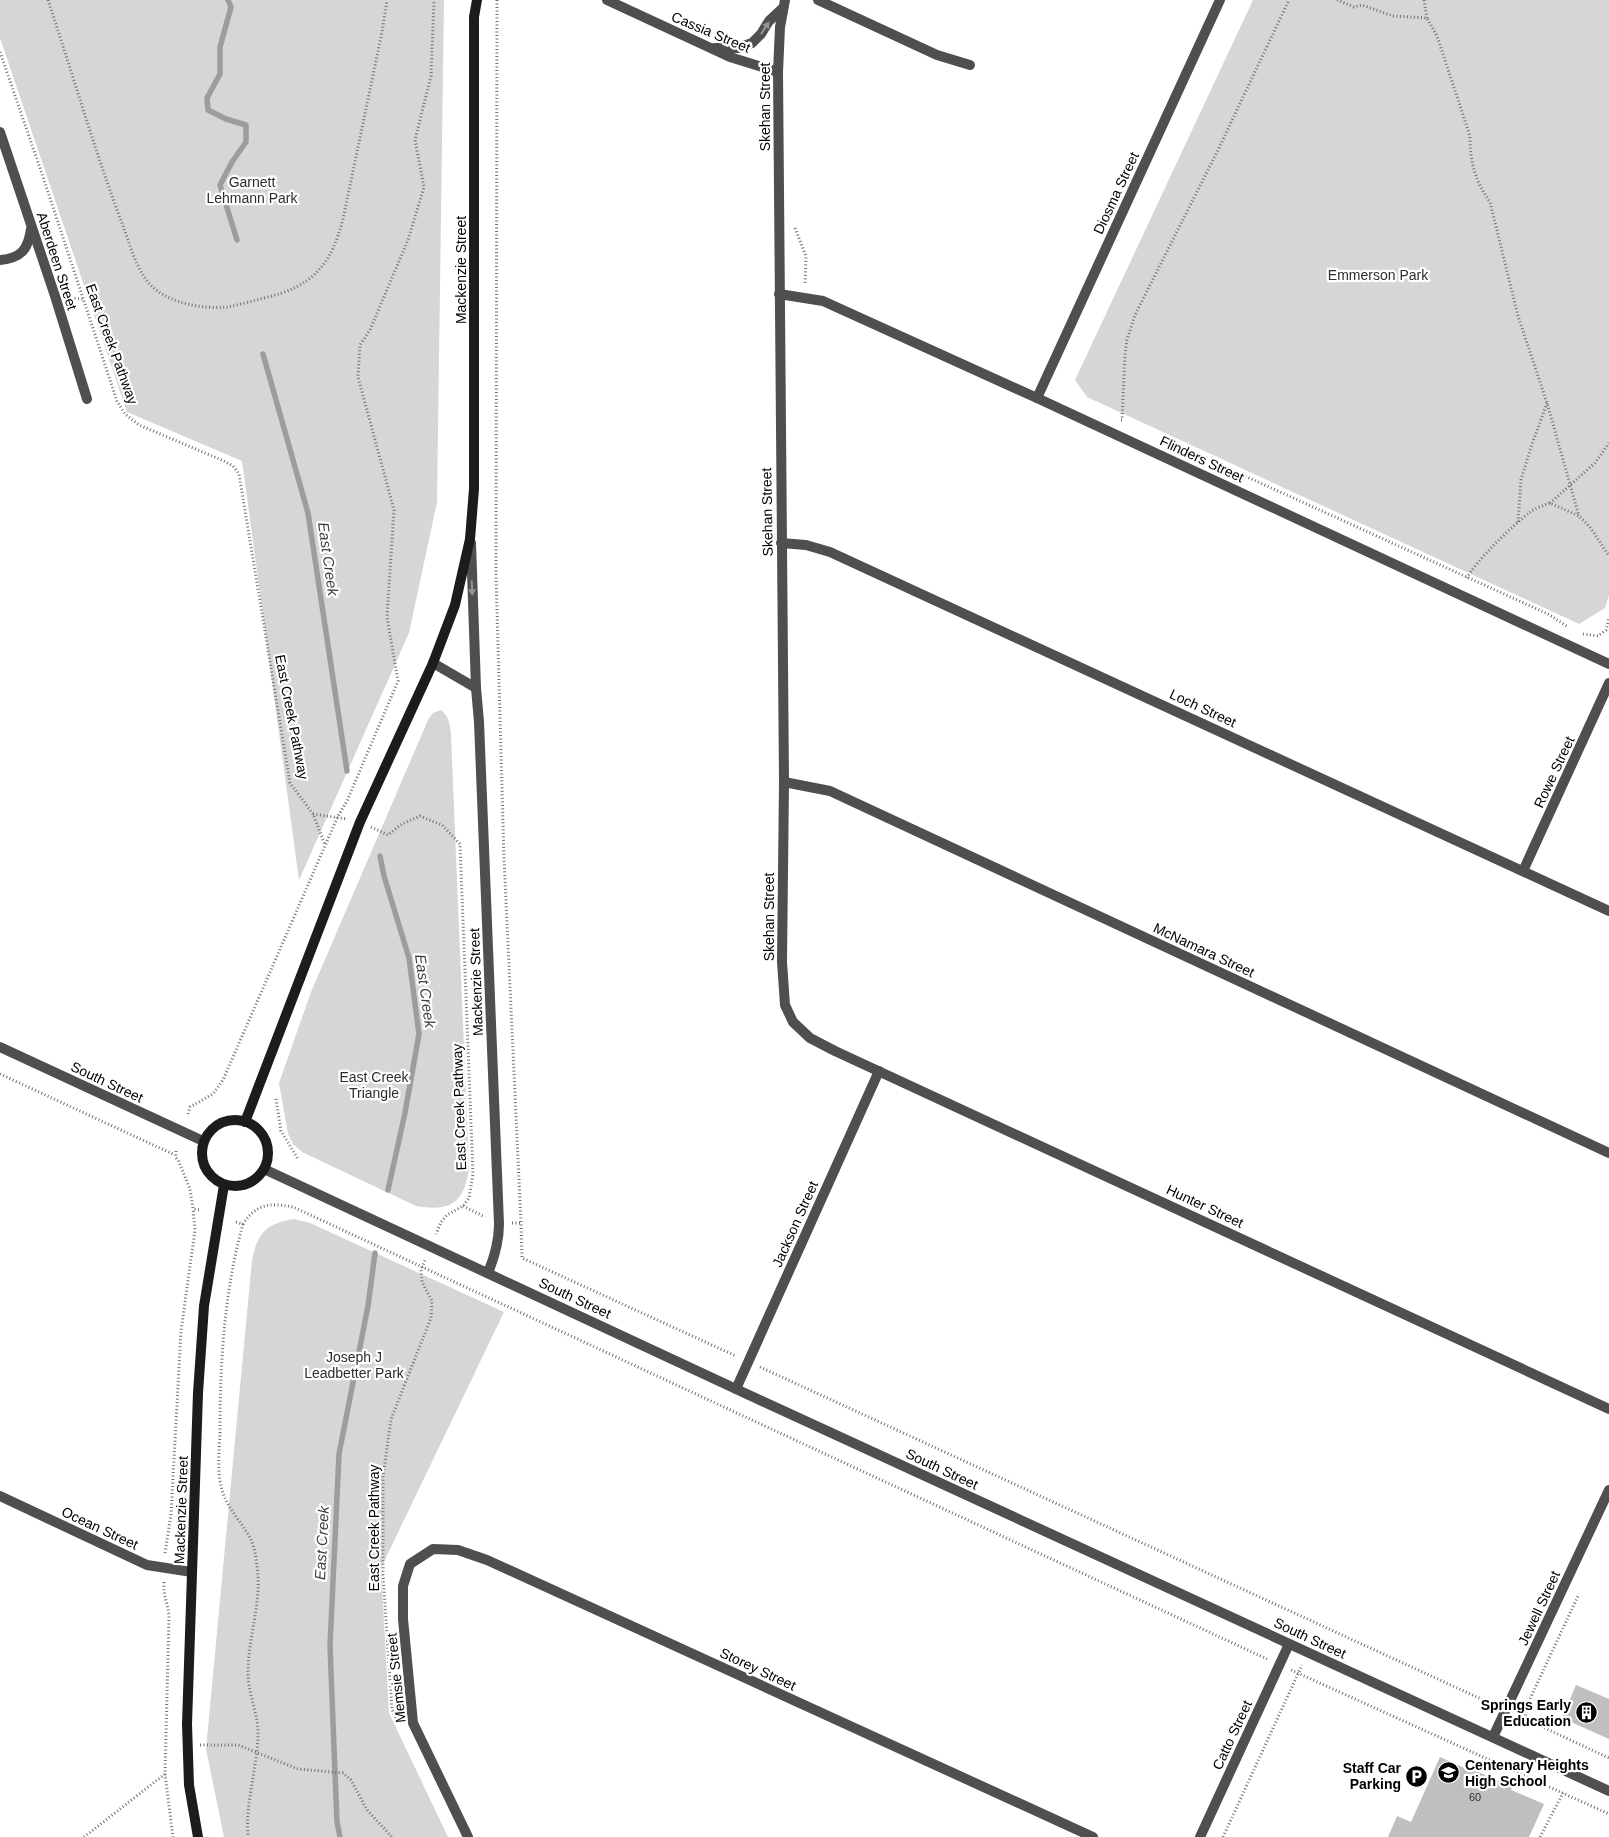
<svg xmlns="http://www.w3.org/2000/svg" width="1609" height="1837" viewBox="0 0 1609 1837" font-family="Arial,sans-serif">
	<style>
		.green { fill: #d6d6d6 }
		.lines { fill: none; stroke-linecap: round; stroke-linejoin: round }
		.stream { stroke: #9d9d9d; stroke-width: 5.5 }
		.building { fill: #bfbfbf }
		.path { stroke: #717171; stroke-width: 3; stroke-dasharray: 1 2.5; stroke-linecap: butt }
		.minor { stroke: #4f4f4f; stroke-width: 10 }
		.tertiary { stroke: #4f4f4f; stroke-width: 10 }
		.secondary { stroke: #1c1c1c; stroke-width: 10 }
		.oneway { fill: #959595 }
		.labels { text-anchor: middle; stroke-width: 4.5; stroke-linejoin: round; paint-order: stroke }
		.number-label { font-size: 11px; fill: #303030 }
		.street-label { font-size: 14px; fill: #000; stroke: #fff }
		.park-label { font-size: 14px; fill: #2d2d2d; stroke: #fff }
		.poi-label { font-size: 14px; font-weight: bold; fill: #000; stroke: #fff; text-anchor: end }
		.water-label { font-size: 15px; font-style: italic; fill: #3e3e3e; stroke: #fff }
	</style>
	<rect width="100%" height="100%" fill="#fff"/>
	<!-- green -->
	<g class="green">
		<polygon points="0,0 444,0 437,502 409,633 299,880 242,461 127,412 0,38"/>
		<polygon points="1253,0 1609,0 1609,595 1605,608 1579,624 1087,397 1075,380"/>
		<path d="M441 710C449 717 450 724 451 735L469 1169C464 1203 450 1212 416 1206L302 1152 293 1144 288 1134 279 1083 311 992 428 720 433 713Z"/>
		<path d="M294 1219 310 1223 504 1312 381 1568 389 1713 448 1837H224L206 1749 252 1260C258 1232 266 1224 294 1219Z"/>
	</g>
	<g class="lines">
		<!-- stream -->
		<g class="stream">
			<polyline points="228,0 231,7 220,47 220,74 207,98 208,110 226,119 246,125 246,142 232,162 220,185 237,240"/>
			<polyline points="263,354 308,513 347,771"/>
			<polyline points="380,856 384,876 409,958 419,1034 405,1113 388,1190"/>
			<polyline points="340,1837 337,1822 330,1646 339,1454 368,1306 375,1253"/>
		</g>
	</g>
	<!-- building -->
	<g class="building">
		<polygon points="1576,1685 1609,1699 1609,1739 1562,1718"/>
		<polygon points="1440,1757 1473,1772 1474,1770 1512,1787 1511,1790 1544,1804 1529,1837 1388,1837 1397,1816 1411,1822"/>
	</g>
	<g class="lines">
		<!-- path -->
		<g class="path">
			<path d="M48 0C73 75 95 152 123 226 131 247 137 274 155 289 173 304 204 309 227 307 239 305 252 301 264 298 312 287 331 266 343 219L382 32 387 0"/>
			<polyline points="497,0 496,575 504,858 521,1223"/>
			<path d="M1337 0 1354 7 1362 5 1393 16 1427 18 1437 36 1470 136C1470 162 1475 181 1490 202L1518 316 1547 403 1579 516"/>
			<polyline points="1424,0 1427,18"/>
			<polyline points="0,52 41,171 117,401 125,414 139,425 224,461 233,466 239,474 290,783 313,814 325,845"/>
			<polyline points="795,228 806,256 805,285"/>
			<polyline points="71,298 83,299"/>
			<polyline points="1121,420 1122,420 1125,355 1127,340 1135,315 1218,150 1289,0"/>
			<polyline points="1223,466 1548,614 1568,627"/>
			<polyline points="1550,503 1595,463 1609,443"/>
			<polyline points="1518,522 1521,480 1531,447 1547,403"/>
			<path d="M1467 578C1474 563 1514 524 1529 513 1534 508 1543 506 1550 503L1579 516 1590 527 1609 556"/>
			<polyline points="1583,634 1598,636 1606,630 1609,618"/>
			<polyline points="313,814 347,819"/>
			<polyline points="371,827 388,835 402,824 420,816 442,825 460,844 473,1174 469,1198 463,1206 447,1215 441,1222 436,1234"/>
			<polyline points="0,1074 175,1155"/>
			<polyline points="276,1099 281,1131 298,1159"/>
			<polyline points="188,1114 190,1107 213,1094 223,1080 338,816 347,801 398,681 387,617 394,510 358,377 360,345 370,330 408,240 424,187 415,140 431,76 434,0"/>
			<polyline points="176,1151 176,1158 178,1160 190,1189 193,1209 200,1210"/>
			<polyline points="463,1206 485,1217"/>
			<path d="M236 1222 243 1224C257 1203 270 1203 293 1207L1267 1659"/>
			<polyline points="512,1223 521,1223 522,1258 736,1356"/>
			<path d="M243 1224C224 1292 220 1363 220 1433 219 1451 217 1473 222 1490 227 1509 244 1524 252 1542 256 1553 257 1564 258 1575 260 1608 248 1639 248 1673 248 1694 259 1716 258 1736 257 1769 245 1804 248 1837"/>
			<polyline points="760,1367 1492,1704"/>
			<polyline points="165,1553 171,1515 181,1331 195,1230 193,1209"/>
			<path d="M164 1582C163 1597 168 1603 169 1616L165 1774 173 1837"/>
			<polyline points="1291,1670 1609,1814"/>
			<polyline points="1519,1716 1609,1758"/>
			<polyline points="1525,1719 1528,1703 1579,1594"/>
			<polyline points="397,1721 392,1709 383,1575 383,1477 391,1419 431,1318 432,1301 422,1282 421,1270 426,1258"/>
			<polyline points="200,1745 238,1745 298,1769 343,1773 351,1780 367,1810 392,1837"/>
			<polyline points="84,1837 165,1774"/>
			<polyline points="1223,1837 1302,1665"/>
			<polyline points="1540,1837 1563,1793"/>
		</g>
		<!-- minor -->
		<g class="minor">
			<polyline points="607,0 730,57 778,72"/>
			<polyline points="785,0 780,27 778,72 784,782 782,962 785,1005 793,1022 810,1038 835,1051 1609,1409"/>
			<polyline points="818,0 937,55 970,65"/>
			<polyline points="715,48 738,48 752,43 761,34 769,21 783,8"/>
			<polyline points="0,132 55,296 87,399"/>
			<path d="M0 260C21 258 28 250 31 229"/>
			<polyline points="779,294 823,301 1037,398 1609,664"/>
			<polyline points="1037,398 1220,0"/>
			<path d="M471 543 476 688 479 722 499 1224C499 1242 495 1256 488 1273"/>
			<polyline points="781,543 806,545 830,552 1609,911"/>
			<polyline points="433,663 476,688"/>
			<polyline points="784,782 830,791 1609,1153"/>
			<polyline points="1523,871 1609,683"/>
			<polyline points="736,1389 879,1071"/>
			<polyline points="0,1496 147,1565 192,1572"/>
			<polyline points="1493,1737 1609,1490"/>
			<polyline points="468,1837 413,1723 403,1619 403,1586 410,1564 433,1549 458,1550 487,1560 1093,1837"/>
			<polyline points="1200,1837 1289,1644"/>
		</g>
		<!-- tertiary -->
		<g class="tertiary">
			<polyline points="0,1047 203,1141"/>
			<polyline points="264,1169 736,1389 1609,1791"/>
		</g>
		<!-- secondary -->
		<g class="secondary">
			<circle cx="235" cy="1153" r="33"/>
			<polyline points="245,1122 360,822 433,663 455,605 470,539 474,489 474,17 477,0"/>
			<polyline points="198,1837 189,1785 187,1724 198,1393 204,1306 224,1185"/>
		</g>
	</g>
	<!-- one-way arrows -->
	<defs><path id="oneway-solid" d="M-6-.8H1V-3.2L6.5 0L1 3.2V.8H-6Z" transform="scale(1.25)"/></defs>
	<g class="oneway">
		<use href="#oneway-solid" transform="translate(765 28) rotate(-57)"/>
		<use href="#oneway-solid" transform="translate(472 588) rotate(88)"/>
	</g>
	<!-- icons -->
	<defs>
		<symbol id="building-disc" viewBox="-11 -11 22 22"><circle r="9.5" fill="#000" stroke="#fff"/><path d="M-4-6H4V6H1V3H-1V6H-4ZM-2.5-4.3h1.7v1.8h-1.7ZM.8-4.3h1.7v1.8H.8ZM-2.5-1h1.7V.8h-1.7ZM.8-1h1.7V.8H.8Z" fill="#fff"/></symbol>
		<symbol id="school-disc" viewBox="-11 -11 22 22"><circle r="9.5" fill="#000" stroke="#fff"/><path d="M0-5L7-2L0 1L-7-2ZM-4 1L0 2.5L4 1V4Q0 6-4 4Z" fill="#fff"/></symbol>
		<symbol id="parking-disc" viewBox="-11 -11 22 22"><circle r="9.5" fill="#000" stroke="#fff"/><path d="M-3.5-5.5H1a3.5 3.5 0 0 1 0 7H-1V5.5H-3.5ZM-1-3.4V-.6H.8a1.4 1.4 0 0 0 0-2.8Z" fill="#fff"/></symbol>
	</defs>
	<g fill-rule="evenodd">
		<use href="#building-disc" x="1574" y="1700" width="25" height="25"/>
		<use href="#school-disc" x="1436" y="1760" width="25" height="25"/>
		<use href="#parking-disc" x="1404" y="1764" width="25" height="25"/>
	</g>
	<g class="labels">
		<!-- number labels -->
		<g class="number-label">
			<text x="1475" y="1801">60</text>
		</g>
		<!-- street labels -->
		<g class="street-label">
			<text transform="translate(711 32) rotate(23)" y="5">Cassia Street</text>
			<text transform="translate(765 107) rotate(-90)" y="5">Skehan Street</text>
			<text transform="translate(1116 193) rotate(-65)" y="5">Diosma Street</text>
			<text transform="translate(57 261) rotate(72)" y="5">Aberdeen Street</text>
			<text transform="translate(461 270) rotate(-90)" y="5">Mackenzie Street</text>
			<text transform="translate(112 344) rotate(70)" y="5">East Creek Pathway</text>
			<text transform="translate(1202 459) rotate(25)" y="5">Flinders Street</text>
			<text transform="translate(767 512) rotate(-91)" y="5">Skehan Street</text>
			<text transform="translate(1203 708) rotate(25)" y="5">Loch Street</text>
			<text transform="translate(292 717) rotate(79)" y="5">East Creek Pathway</text>
			<text transform="translate(1554 772) rotate(-65)" y="5">Rowe Street</text>
			<text transform="translate(769 917) rotate(-90)" y="5">Skehan Street</text>
			<text transform="translate(1204 950) rotate(25)" y="5">McNamara Street</text>
			<text transform="translate(476 982) rotate(-92)" y="5">Mackenzie Street</text>
			<text transform="translate(107 1082) rotate(25)" y="5">South Street</text>
			<text transform="translate(459 1107) rotate(-92)" y="5">East Creek Pathway</text>
			<text transform="translate(1205 1206) rotate(25)" y="5">Hunter Street</text>
			<text transform="translate(795 1224) rotate(-66)" y="5">Jackson Street</text>
			<text transform="translate(575 1298) rotate(25)" y="5">South Street</text>
			<text transform="translate(942 1469) rotate(25)" y="5">South Street</text>
			<text transform="translate(181 1510) rotate(-88)" y="5">Mackenzie Street</text>
			<text transform="translate(100 1528) rotate(25)" y="5">Ocean Street</text>
			<text transform="translate(374 1528) rotate(-90)" y="5">East Creek Pathway</text>
			<text transform="translate(1539 1608) rotate(-65)" y="5">Jewell Street</text>
			<text transform="translate(1310 1638) rotate(25)" y="5">South Street</text>
			<text transform="translate(758 1669) rotate(25)" y="5">Storey Street</text>
			<text transform="translate(396 1678) rotate(-96)" y="5">Memsie Street</text>
			<text transform="translate(1232 1735) rotate(-65)" y="5">Catto Street</text>
		</g>
		<!-- park labels -->
		<g class="park-label">
			<text x="252" y="187">Garnett<tspan x="252" dy="16">Lehmann Park</tspan></text>
			<text x="1378" y="280">Emmerson Park</text>
			<text x="374" y="1082">East Creek<tspan x="374" dy="16">Triangle</tspan></text>
			<text x="354" y="1362">Joseph J<tspan x="354" dy="16">Leadbetter Park</tspan></text>
		</g>
		<!-- poi labels -->
		<g class="poi-label">
			<text x="1571" y="1710">Springs Early<tspan x="1571" dy="16">Education</tspan></text>
			<text x="1465" y="1770" text-anchor="start">Centenary Heights<tspan x="1465" dy="16">High School</tspan></text>
			<text x="1401" y="1773">Staff Car<tspan x="1401" dy="16">Parking</tspan></text>
		</g>
		<!-- water labels -->
		<g class="water-label">
			<text transform="translate(328 559) rotate(82)" y="5">East Creek</text>
			<text transform="translate(425 991) rotate(82)" y="5">East Creek</text>
			<text transform="translate(322 1543) rotate(-87)" y="5">East Creek</text>
		</g>
	</g>
</svg>
